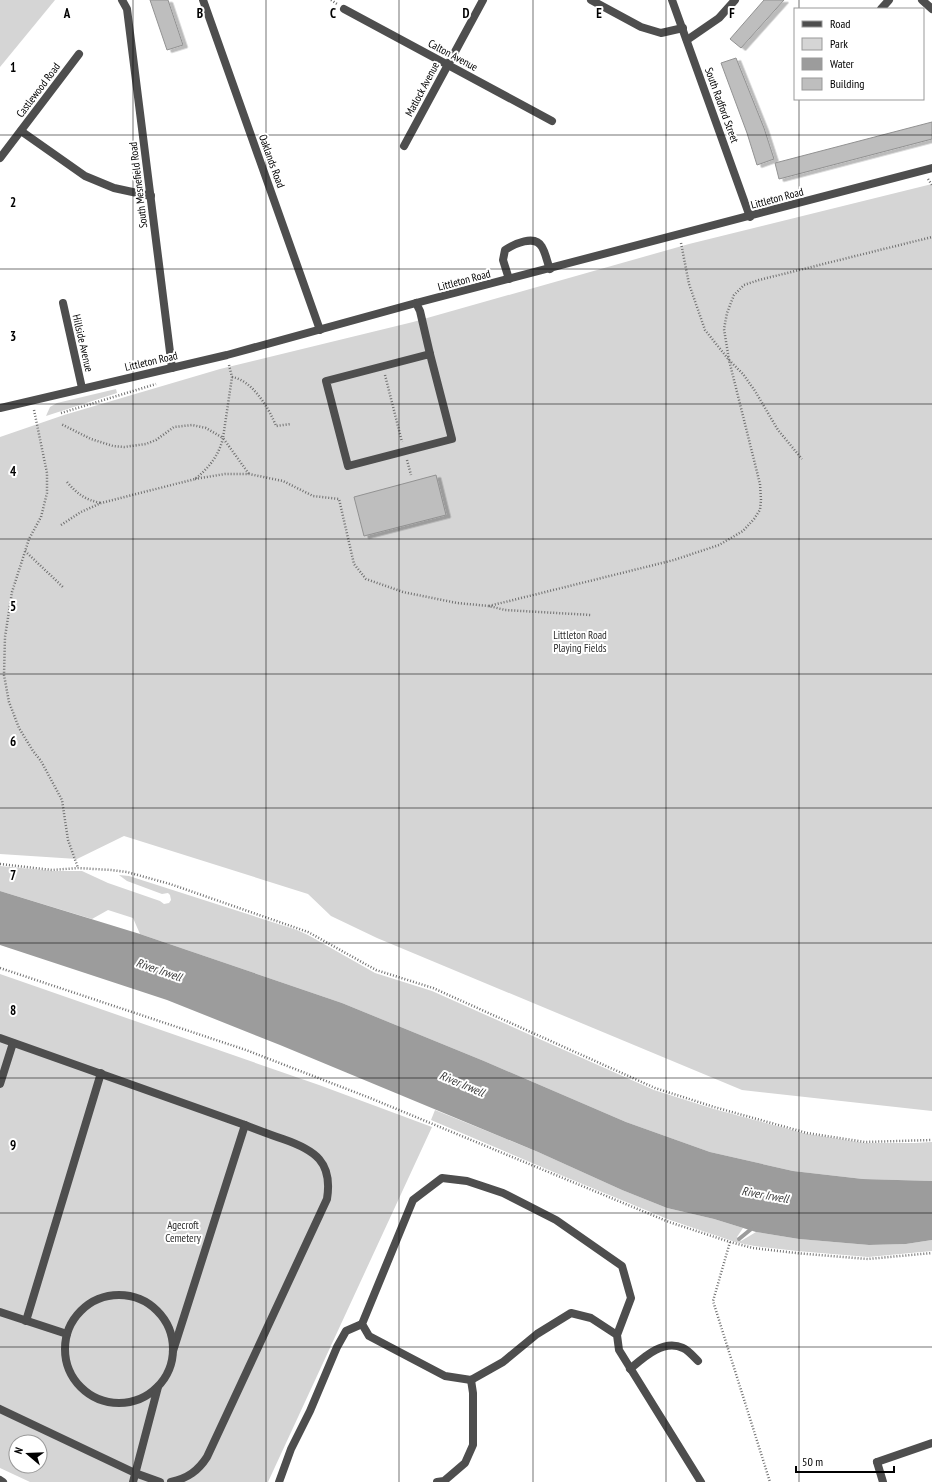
<svg xmlns="http://www.w3.org/2000/svg" width="932" height="1482" viewBox="0 0 932 1482" font-family="'PT Sans Narrow',sans-serif">
	<style>
		.green { fill: #d5d5d5; fill-rule: evenodd }
		.water { fill: #9c9c9c }
		.lines { fill: none; stroke-linecap: round; stroke-linejoin: round }
		.stream { stroke: #9c9c9c; stroke-width: 4 }
		.building { fill: #bebebe; stroke: #929292; filter: url(#shadow) }
		.path { stroke: #707070; stroke-width: 2.5; stroke-dasharray: 1 2; stroke-linecap: butt }
		.service { stroke: #4e4e4e; stroke-width: 8 }
		.minor { stroke: #4e4e4e; stroke-width: 8 }
		.tertiary { stroke: #4e4e4e; stroke-width: 8 }
		.grid { fill: none; stroke: #000; stroke-width: 1; stroke-opacity: 0.55 }
		.labels { text-anchor: middle; stroke-width: 4; stroke-linejoin: round; paint-order: stroke }
		.street-label { font-size: 11px; fill: #000; stroke: #fff }
		.park-label { font-size: 11px; fill: #2c2c2c; stroke: #fff }
		.water-label { font-size: 12px; font-style: italic; fill: #3d3d3d; stroke: #fff }
		.grid-label { font-size: 13px; text-anchor: middle; font-weight: bold; fill: #000; stroke: #fff; stroke-width: 4; stroke-linejoin: round; paint-order: stroke }
	</style>
	<defs>
		<filter id="shadow"><feDropShadow dx="4.5" dy="2.5" stdDeviation="0" flood-color="#0004"/></filter>
	</defs>
	<rect width="100%" height="100%" fill="#fff"/>
	<!-- green -->
	<g class="green">
		<polygon points="0,0 55,0 0,67"/>
		<polygon points="932,184 932,1111 742,1090 377,938 331,916 308,894 124,836 77,859 0,854 0,437 64,415 220,369 413,322 689,244"/>
		<polygon points="116,389 117,393 46,416 50,407 57,403"/>
		<polygon points="0,866 53,871 82,871 108,883 160,901 164,904 169,903 171,900 170,895 168,893 162,894 127,881 119,875 129,876 297,930 308,935 375,973 432,991 654,1090 714,1109 807,1134 865,1143 915,1143 932,1142 932,1181 863,1179 793,1171 710,1152 626,1122 484,1061 342,1003 140,934 133,918 108,910 92,919 0,891"/>
		<path d="M0 974 319 1085 432 1127 268 1482H30L0 1468ZM16 1442H40V1466H16Z"/>
		<polygon points="435,1110 538,1152 622,1190 667,1208 714,1219 743,1228 737,1237 741,1241 756,1232 799,1239 869,1245 906,1244 932,1240 932,1251 868,1257 797,1251 754,1246 735,1242 670,1220 563,1176 431,1120"/>
	</g>
	<!-- water -->
	<polygon class="water" points="0,891 140,934 342,1003 484,1061 626,1122 710,1152 793,1171 863,1179 932,1181 932,1240 906,1244 869,1245 799,1239 756,1232 714,1219 667,1208 622,1190 538,1152 280,1045 167,1000 0,945"/>
	<g class="lines">
		<!-- stream -->
		<polyline class="stream" points="739,1239 750,1230 751,1227"/>
	</g>
	<!-- building -->
	<g class="building">
		<polygon points="150,0 168,0 183,45 167,50"/>
		<polygon points="764,0 784,0 741,48 730,39"/>
		<polygon points="736,58 764,128 774,159 757,165 747,133 721,63"/>
		<polygon points="932,122 932,139 779,179 775,163"/>
		<polygon points="436,475 446,515 364,536 354,497"/>
	</g>
	<g class="lines">
		<!-- path -->
		<g class="path">
			<polyline points="331,0 337,4"/>
			<polyline points="928,179 932,185"/>
			<polyline points="681,243 689,284 705,330 729,360 743,374 755,391 778,430 802,459"/>
			<polyline points="229,365 232,377 223,438 249,474"/>
			<polyline points="385,375 402,442"/>
			<path d="M232 377C252 380 269 408 276 426L291 424"/>
			<polyline points="34,410 47,473 47,493 41,517 29,539 12,592 5,637 4,675 9,702 19,728 33,751 41,761 62,800 68,840 78,868"/>
			<polyline points="61,413 156,384"/>
			<polyline points="407,460 411,475"/>
			<polyline points="195,479 225,474 249,474 283,481 313,496 339,499 354,564 366,579 403,592 457,603 489,606 505,610 591,615"/>
			<path d="M67 482C77 494 86 500 101 503"/>
			<path d="M61 525 81 512 101 503 195 479C209 468 219 455 223 438L206 428 192 425 174 427 156 440 146 444 124 447 113 446 91 439 61 424"/>
			<polyline points="25,551 64,588"/>
			<polyline points="489,606 674,560 719,545 743,531 754,519 760,510 761,500 760,484 729,360 724,329 727,313 734,295 744,285 759,280 932,237"/>
			<polyline points="0,864 52,870 78,868 111,870 127,872 170,884 308,932 376,970 433,988 655,1088 714,1107 807,1133 865,1142 932,1140"/>
			<polyline points="0,968 246,1050 370,1098 669,1222 730,1242 753,1248 796,1253 868,1259 932,1253"/>
			<polyline points="730,1242 713,1301 770,1482"/>
		</g>
		<!-- service -->
		<g class="service">
			<path d="M509 279 503 260 505 250C514 244 535 234 542 247 546 254 547 262 550 269"/>
			<polyline points="416,303 420,311 430,354"/>
			<polygon points="430,354 452,439 348,466 326,381"/>
			<polyline points="0,1038 245,1125 173,1351"/>
			<polyline points="0,1084 13,1043"/>
			<circle cx="119" cy="1349" r="54"/>
			<polyline points="0,1312 67,1334"/>
			<polyline points="26,1321 101,1073"/>
			<polyline points="617,1335 591,1318 571,1313 537,1334 503,1362 471,1380 445,1376 369,1336 362,1324 413,1200 442,1178 467,1181 503,1193 556,1220 622,1266 631,1298 617,1335 619,1350 701,1482"/>
			<path d="M630 1369C644 1357 663 1339 683 1348 688 1350 694 1357 698 1361"/>
			<polyline points="0,1409 135,1473 160,1482"/>
			<polyline points="877,1462 932,1443"/>
			<polyline points="133,1482 158,1387"/>
			<path d="M171 1482C188 1478 198 1471 207 1457L327 1199C333 1162 315 1150 283 1139 271 1135 258 1130 245 1125"/>
			<polyline points="279,1482 291,1449 310,1411 337,1347 346,1331 362,1324"/>
			<polyline points="437,1482 444,1481 465,1463 473,1445 473,1393 471,1380"/>
		</g>
		<!-- minor -->
		<g class="minor">
			<polyline points="122,0 127,9 172,368"/>
			<polyline points="203,0 320,330"/>
			<polyline points="591,0 641,27 661,33 683,28"/>
			<polyline points="672,0 750,217"/>
			<polyline points="922,0 932,9"/>
			<polyline points="344,9 552,121"/>
			<polyline points="881,9 889,0"/>
			<polyline points="687,40 719,18 735,0"/>
			<polyline points="21,131 85,176 114,188 151,196"/>
			<polyline points="404,146 483,0"/>
			<polyline points="0,158 79,54"/>
			<polyline points="63,303 82,388"/>
			<polyline points="877,1462 883,1482"/>
			<polyline points="0,1480 3,1482"/>
		</g>
		<!-- tertiary -->
		<polyline class="tertiary" points="0,408 227,355 416,303 932,168"/>
	</g>
	<!-- grid -->
	<path class="grid" d="M133 0V1482M266 0V1482M399 0V1482M533 0V1482M666 0V1482M799 0V9M799 99V1482M0 135H932M0 269H932M0 404H932M0 539H932M0 674H932M0 808H932M0 943H932M0 1078H932M0 1213H932M0 1347H932"/>
	<g class="labels">
		<!-- street labels -->
		<g class="street-label">
			<text transform="translate(453 55) rotate(28)" y="4">Calton Avenue</text>
			<text transform="translate(422 89) rotate(-62)" y="4">Matlock Avenue</text>
			<text transform="translate(38 90) rotate(-53)" y="4">Castlewood Road</text>
			<text transform="translate(722 105) rotate(70)" y="4">South Radford Street</text>
			<text transform="translate(272 161) rotate(70)" y="4">Oaklands Road</text>
			<text transform="translate(138 185) rotate(-97)" y="4">South Mesnefield Road</text>
			<text transform="translate(777 198) rotate(-15)" y="4">Littleton Road</text>
			<text transform="translate(464 280) rotate(-15)" y="4">Littleton Road</text>
			<text transform="translate(83 343) rotate(77)" y="4">Hillside Avenue</text>
			<text transform="translate(151 361) rotate(-13)" y="4">Littleton Road</text>
		</g>
		<!-- park labels -->
		<g class="park-label">
			<text x="580" y="639">Littleton Road<tspan x="580" dy="13">Playing Fields</tspan></text>
			<text x="183" y="1229">Agecroft<tspan x="183" dy="13">Cemetery</tspan></text>
		</g>
		<!-- water labels -->
		<g class="water-label">
			<text transform="translate(159 970) rotate(19)" y="4">River Irwell</text>
			<text transform="translate(462 1084) rotate(23)" y="4">River Irwell</text>
			<text transform="translate(765 1195) rotate(10)" y="4">River Irwell</text>
		</g>
	</g>
	<g class="grid-label">
		<text x="67" y="18">A</text>
		<text x="200" y="18">B</text>
		<text x="333" y="18">C</text>
		<text x="466" y="18">D</text>
		<text x="599" y="18">E</text>
		<text x="732" y="18">F</text>
		<text x="13" y="72">1</text>
		<text x="13" y="207">2</text>
		<text x="13" y="341">3</text>
		<text x="13" y="476">4</text>
		<text x="13" y="611">5</text>
		<text x="13" y="746">6</text>
		<text x="13" y="880">7</text>
		<text x="13" y="1015">8</text>
		<text x="13" y="1150">9</text>
	</g>
	<!-- legend -->
	<rect x="794" y="8" width="130" height="92" fill="#ffffff" stroke="#999999"/>
	<rect x="802" y="21" width="20" height="6" fill="#4e4e4e" stroke="#999999"/>
	<text x="830" y="28" font-size="12" fill="#000000">Road</text>
	<rect x="802" y="38" width="20" height="12" fill="#d5d5d5" stroke="#999999"/>
	<text x="830" y="48" font-size="12" fill="#000000">Park</text>
	<rect x="802" y="58" width="20" height="12" fill="#9c9c9c" stroke="#999999"/>
	<text x="830" y="68" font-size="12" fill="#000000">Water</text>
	<rect x="802" y="78" width="20" height="12" fill="#bebebe" stroke="#999999"/>
	<text x="830" y="88" font-size="12" fill="#000000">Building</text>
	<!-- north arrow -->
	<g transform="translate(28 1454) rotate(289)"><circle r="19" fill="#ffffff" stroke="#999999"/>
	<path d="M0-3L7 15L0 10L-7 15Z" fill="#000000"/>
	<text y="-6" font-size="11" font-weight="bold" text-anchor="middle" fill="#000000">N</text>
	</g>
	<!-- scale -->
	<path d="M796 1466v6h98v-6" fill="none" stroke="#000000" stroke-width="2"/>
	<text x="802" y="1466" font-size="12" fill="#000000" stroke="#ffffff" stroke-width="3" paint-order="stroke">50 m</text>
</svg>
